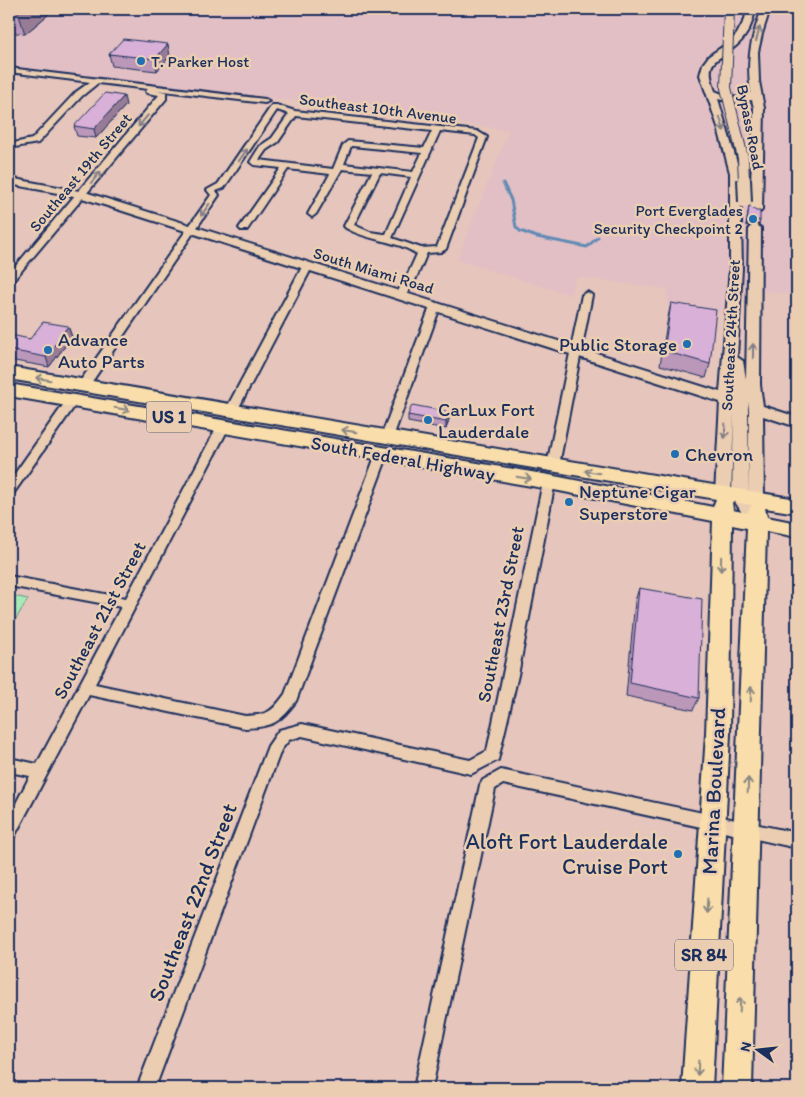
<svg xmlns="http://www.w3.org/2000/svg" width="806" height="1097" viewBox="0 0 806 1097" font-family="Itim,sans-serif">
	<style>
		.built { fill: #e2bfc4 }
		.green { fill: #a7eab5; stroke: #618c8a }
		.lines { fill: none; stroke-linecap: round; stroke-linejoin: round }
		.stream { stroke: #628bb5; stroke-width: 3 }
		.minor-casing { stroke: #1b2f5e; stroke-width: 4 }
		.tertiary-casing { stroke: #1b2f5e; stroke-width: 4 }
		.primary-casing { stroke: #1b2f5e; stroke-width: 4 }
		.minor { fill: #ebceb1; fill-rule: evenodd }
		.tertiary { fill: #ebceb1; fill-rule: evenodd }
		.primary { fill: #f9deab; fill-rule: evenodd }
		.tertiary-bridge-far1-casing { stroke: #1b2f5e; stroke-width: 12; stroke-linecap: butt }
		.tertiary-bridge-casing { stroke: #1b2f5e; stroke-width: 16; stroke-linecap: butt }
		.tertiary-bridge-far1 { stroke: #ebceb1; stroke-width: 10 }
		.tertiary-bridge { stroke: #ebceb1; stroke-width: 12 }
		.wall { fill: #bb97b9; stroke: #1b2f5e }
		.shaded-wall { fill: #987b96; stroke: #1b2f5e }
		.building { fill: #d9b0d7; stroke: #1b2f5e }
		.oneway { stroke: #837e88 }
		.oneway2 { stroke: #8a8684 }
		.poi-dot { fill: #1f6fb2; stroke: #ebceb1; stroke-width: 2 }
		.labels { text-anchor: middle; stroke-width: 5; stroke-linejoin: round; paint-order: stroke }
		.far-poi-label { font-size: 16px; fill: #1b2f5e; stroke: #ebceb1; text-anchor: start }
		.far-street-label { font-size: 16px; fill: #1b2f5e; stroke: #ebceb1 }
		.shield { fill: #ebceb1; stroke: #595f77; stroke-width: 1 }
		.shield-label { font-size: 18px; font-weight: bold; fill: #1b2f5e }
		.poi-label { font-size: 19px; fill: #1b2f5e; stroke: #ebceb1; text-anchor: start }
		.street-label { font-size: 19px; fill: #1b2f5e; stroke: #ebceb1 }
		.near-street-label { font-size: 22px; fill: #1b2f5e; stroke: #ebceb1 }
		.near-poi-label { font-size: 22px; fill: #1b2f5e; stroke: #ebceb1; text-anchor: end }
	</style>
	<rect width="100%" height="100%" fill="#e6c5bc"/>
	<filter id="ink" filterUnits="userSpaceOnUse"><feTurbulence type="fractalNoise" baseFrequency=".02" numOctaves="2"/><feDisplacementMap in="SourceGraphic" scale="10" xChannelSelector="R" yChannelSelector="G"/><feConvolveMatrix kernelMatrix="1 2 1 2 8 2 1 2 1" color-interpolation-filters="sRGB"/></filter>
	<g filter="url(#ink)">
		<!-- built -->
		<polygon class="built" points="9,9 797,9 797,296 727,285 722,313 668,306 667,289 577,277 570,295 457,260 509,130 272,98 9,67"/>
		<!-- green -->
		<polygon class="green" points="9,595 28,599 9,630"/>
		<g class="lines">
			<!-- stream -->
			<polyline class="stream" points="503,183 511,200 516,227 520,231 537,237 587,247 598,237"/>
			<defs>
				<g id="minor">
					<polygon points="9,68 265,99 269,101 265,103 156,90 166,92 166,99 12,282 9,283 9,274 159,95 147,93 146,91 148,89 98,83 82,96 38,143 9,148 9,144 32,139 76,92 90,82 9,72"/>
					<path d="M272 105H276L295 111 477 131 487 137 446 249 441 252 427 253C422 264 411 295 400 299L397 298 395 296 407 276 417 254C396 240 368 241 346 228L344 226 372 172 342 169 316 214 312 217 308 214 330 174 288 169 247 230H241L239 228 281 168 254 165 250 162 260 146 272 138 289 114 277 110 224 188 216 191 219 195 87 389H79L78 386 79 383 211 195 207 190 218 184ZM296 116 432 131 424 148 348 141 343 145 333 169 259 160 266 150 278 142ZM440 131 475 135 479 138 437 247 421 248 392 238ZM351 146H352L422 153 413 172 344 164ZM380 173 411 177 386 234H384L370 232 354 225Z"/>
					<polygon points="307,264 312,267 237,411 231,415 227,414 225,411 302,267"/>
					<polygon points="587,292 592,295 559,465 553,469 547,465 582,295"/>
					<polygon points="435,304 440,307 393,437 387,441 383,440 381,437 430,307"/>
					<polygon points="72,397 77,401 76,404 13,494 9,495 9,482 68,398"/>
					<path d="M223 423 229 427 95 684 245 716C268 715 272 712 285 694L376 454 378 451H386L388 454 296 701C280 723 272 727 245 728L89 695 14 837 9 839V817L30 776 9 772V758L37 764 121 607 9 586V576L126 598 217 427Z"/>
					<polygon points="549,478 555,482 518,675 498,760 471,774 302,736 289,740 281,750 155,1088 137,1088 268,746 279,730 302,724 470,760 487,751 543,482"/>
					<polygon points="501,770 797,833 797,848 503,784 495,789 432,1088 414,1088 480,785 483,780"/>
				</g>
				<path id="tertiary" d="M747 9H755C753 22 748 35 738 44 718 63 703 57 715 91 727 96 740 102 751 92 746 59 751 39 762 9H770L762 34 758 52 759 81 764 108 762 210 760 212 756 213 750 210 754 108 752 100 735 103 718 99 740 173 742 268 737 357 743 361 746 379 749 228 755 224 761 228 760 385 763 406 797 417V427L763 416 764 499 762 503 753 504 765 523 763 527 757 529 751 527 732 497 734 412 731 494 728 498 723 500 718 498 715 494 720 402 79 197 9 184V178L85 192 720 392 730 268V173L717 124 700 75 703 64 709 56 731 41 737 34 745 19ZM748 402 749 409 748 497Z"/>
				<path id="primary" d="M9 367 797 499V513L765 508 767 517 797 523V537L766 531 752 1088H722L747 528 732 525 730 734 712 1088H682L706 734 713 521 549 489 9 396V384L549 475 713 507 716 499 9 379ZM732 502 752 505 747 513 733 510Z"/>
			</defs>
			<!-- minor casing -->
			<use href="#minor" class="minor-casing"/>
			<!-- tertiary casing -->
			<use href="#tertiary" class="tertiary-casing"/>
			<!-- primary casing -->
			<use href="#primary" class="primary-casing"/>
			<!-- minor -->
			<use href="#minor" class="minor"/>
			<!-- tertiary -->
			<use href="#tertiary" class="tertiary"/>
			<!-- primary -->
			<use href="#primary" class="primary"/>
			<defs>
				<polyline id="tertiary-bridge-far1" points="729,9 726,88 743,158 744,180"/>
				<polyline id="tertiary-bridge" points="744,179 745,202"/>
			</defs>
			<!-- tertiary-bridge-far1 casing -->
			<use href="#tertiary-bridge-far1" class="tertiary-bridge-far1-casing"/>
			<!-- tertiary-bridge casing -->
			<use href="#tertiary-bridge" class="tertiary-bridge-casing"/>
			<!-- tertiary-bridge-far1 -->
			<use href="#tertiary-bridge-far1" class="tertiary-bridge-far1"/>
			<!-- tertiary-bridge -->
			<use href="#tertiary-bridge" class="tertiary-bridge"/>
		</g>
		<!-- wall -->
		<g class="wall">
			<polygon points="9,9 48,9 49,14 25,34 9,32"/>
			<polygon points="295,9 320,9 318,11"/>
			<polygon points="109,54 170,56 157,71 112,66"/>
			<polygon points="126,105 96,138 77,136 74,126"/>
			<polygon points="749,206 760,221 759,225 754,222 746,226"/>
			<polygon points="671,303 710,364 706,378 660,365 668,317"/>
			<polygon points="68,326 72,337 49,367 9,360 9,338 30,339"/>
			<polygon points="408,415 449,419 446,429 408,422"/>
			<polygon points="639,588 699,698 693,710 626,696 635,601"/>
		</g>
		<!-- shaded-wall -->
		<g class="shaded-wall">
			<polygon points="17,9 48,9 49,14 25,34"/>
			<polygon points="168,44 170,56 157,71 155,59"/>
			<polygon points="124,96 126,105 96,138 94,129"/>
			<polygon points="755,219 754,222 746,226 747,223"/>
			<polygon points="68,326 72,337 49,367 46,357"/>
			<polygon points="449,412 449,419 446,429 446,422"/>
		</g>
		<!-- building -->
		<g class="building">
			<polygon points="123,39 168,44 155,59 109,54"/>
			<polygon points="105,93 124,96 94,129 74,126"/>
			<polygon points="749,206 756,211 760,211 760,221 755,219 747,223"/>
			<polygon points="671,303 716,310 710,364 664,351"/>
			<polygon points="43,322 68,326 46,357 9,350 9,338 11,335 30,339"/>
			<polygon points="412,405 449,412 446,422 408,415"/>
			<polygon points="639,588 702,599 699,698 630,683"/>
		</g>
		<!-- one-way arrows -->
		<defs><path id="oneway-shaft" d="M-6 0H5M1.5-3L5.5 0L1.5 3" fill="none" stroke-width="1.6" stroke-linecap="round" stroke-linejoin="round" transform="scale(1.25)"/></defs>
		<g class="oneway">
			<use href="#oneway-shaft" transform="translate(758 34) rotate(-75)"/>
			<use href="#oneway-shaft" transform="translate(143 121) rotate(130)"/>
			<use href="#oneway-shaft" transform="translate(722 124) rotate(73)"/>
			<use href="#oneway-shaft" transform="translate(243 155) rotate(-55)"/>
			<use href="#oneway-shaft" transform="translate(96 177) rotate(-50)"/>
			<use href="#oneway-shaft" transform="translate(205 210) rotate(125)"/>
			<use href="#oneway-shaft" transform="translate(753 351) rotate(-90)"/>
			<use href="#oneway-shaft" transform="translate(725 431) rotate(92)"/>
		</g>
		<g class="oneway2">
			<use href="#oneway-shaft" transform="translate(43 379) rotate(-171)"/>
			<use href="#oneway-shaft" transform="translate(122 409) rotate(10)"/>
			<use href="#oneway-shaft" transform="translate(349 431) rotate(-170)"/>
			<use href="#oneway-shaft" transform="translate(592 472) rotate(-170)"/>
			<use href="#oneway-shaft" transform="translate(524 478) rotate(10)"/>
			<use href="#oneway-shaft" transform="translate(721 564) rotate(91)"/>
			<use href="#oneway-shaft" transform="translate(751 694) rotate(-88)"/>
			<use href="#oneway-shaft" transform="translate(748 785) rotate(-88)"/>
			<use href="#oneway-shaft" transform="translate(707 906) rotate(93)"/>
			<use href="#oneway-shaft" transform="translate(740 1005) rotate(-88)"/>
			<use href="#oneway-shaft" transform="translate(698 1068) rotate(93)"/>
		</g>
	</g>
	<!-- markers -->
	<g class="poi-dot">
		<circle cx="141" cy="61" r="5"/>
		<circle cx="753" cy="219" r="5"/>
		<circle cx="687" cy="344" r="5"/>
		<circle cx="48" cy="350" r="5"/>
		<circle cx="428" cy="420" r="5"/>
		<circle cx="675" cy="454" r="5"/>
		<circle cx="569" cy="502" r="5"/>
		<circle cx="678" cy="854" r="5"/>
	</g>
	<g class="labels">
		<!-- far-poi labels -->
		<g class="far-poi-label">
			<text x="151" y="67">T. Parker Host</text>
			<text x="743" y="216" text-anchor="end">Port Everglades<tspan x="743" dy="18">Security Checkpoint 2</tspan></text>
		</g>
		<!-- far-street labels -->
		<g class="far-street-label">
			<text transform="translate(378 108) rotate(7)" y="6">Southeast 10th Avenue</text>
			<text transform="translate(751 127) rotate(79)" y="6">Bypass Road</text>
			<text transform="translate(80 172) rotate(-50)" y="6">Southeast 19th Street</text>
			<text transform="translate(374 270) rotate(17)" y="6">South Miami Road</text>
			<text transform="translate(730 335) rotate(-87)" y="6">Southeast 24th Street</text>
		</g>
		<!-- shield labels -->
		<g class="shield">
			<rect x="146.5" y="401.5" width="45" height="31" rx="4"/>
			<rect x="675" y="939.5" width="58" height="31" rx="4"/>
		</g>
		<g class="shield-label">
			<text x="169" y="423">US 1</text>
			<text x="704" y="961">SR 84</text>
		</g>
		<!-- poi labels -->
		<g class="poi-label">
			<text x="58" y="346">Advance<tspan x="58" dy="22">Auto Parts</tspan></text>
			<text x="677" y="351" text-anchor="end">Public Storage</text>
			<text x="438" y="416">CarLux Fort<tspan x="438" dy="22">Lauderdale</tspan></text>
			<text x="685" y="461">Chevron</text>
			<text x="579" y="498">Neptune Cigar<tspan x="579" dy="22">Superstore</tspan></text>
		</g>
		<!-- street labels -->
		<g class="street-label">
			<text transform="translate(403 458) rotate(10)" y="7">South Federal Highway</text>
			<text transform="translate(500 614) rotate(-79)" y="7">Southeast 23rd Street</text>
			<text transform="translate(99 620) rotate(-62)" y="7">Southeast 21st Street</text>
		</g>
		<!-- near-street labels -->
		<g class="near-street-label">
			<text transform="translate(713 791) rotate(-87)" y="8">Marina Boulevard</text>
			<text transform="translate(192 902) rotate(-69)" y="8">Southeast 22nd Street</text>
		</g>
		<!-- near-poi labels -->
		<g class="near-poi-label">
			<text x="668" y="849">Aloft Fort Lauderdale<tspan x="668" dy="25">Cruise Port</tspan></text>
		</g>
	</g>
	<!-- margin -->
	<rect width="806" height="1097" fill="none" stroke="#ebceb1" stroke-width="30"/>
	<rect x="15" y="15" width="776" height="1067" fill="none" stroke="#1b2f5e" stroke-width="2" filter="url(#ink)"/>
	<!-- north arrow -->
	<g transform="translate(758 1050) rotate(285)" stroke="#ebceb1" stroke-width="4" paint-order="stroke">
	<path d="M0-4L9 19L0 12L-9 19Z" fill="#1b2f5e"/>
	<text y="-8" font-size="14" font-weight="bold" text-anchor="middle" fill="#1b2f5e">N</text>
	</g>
</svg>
